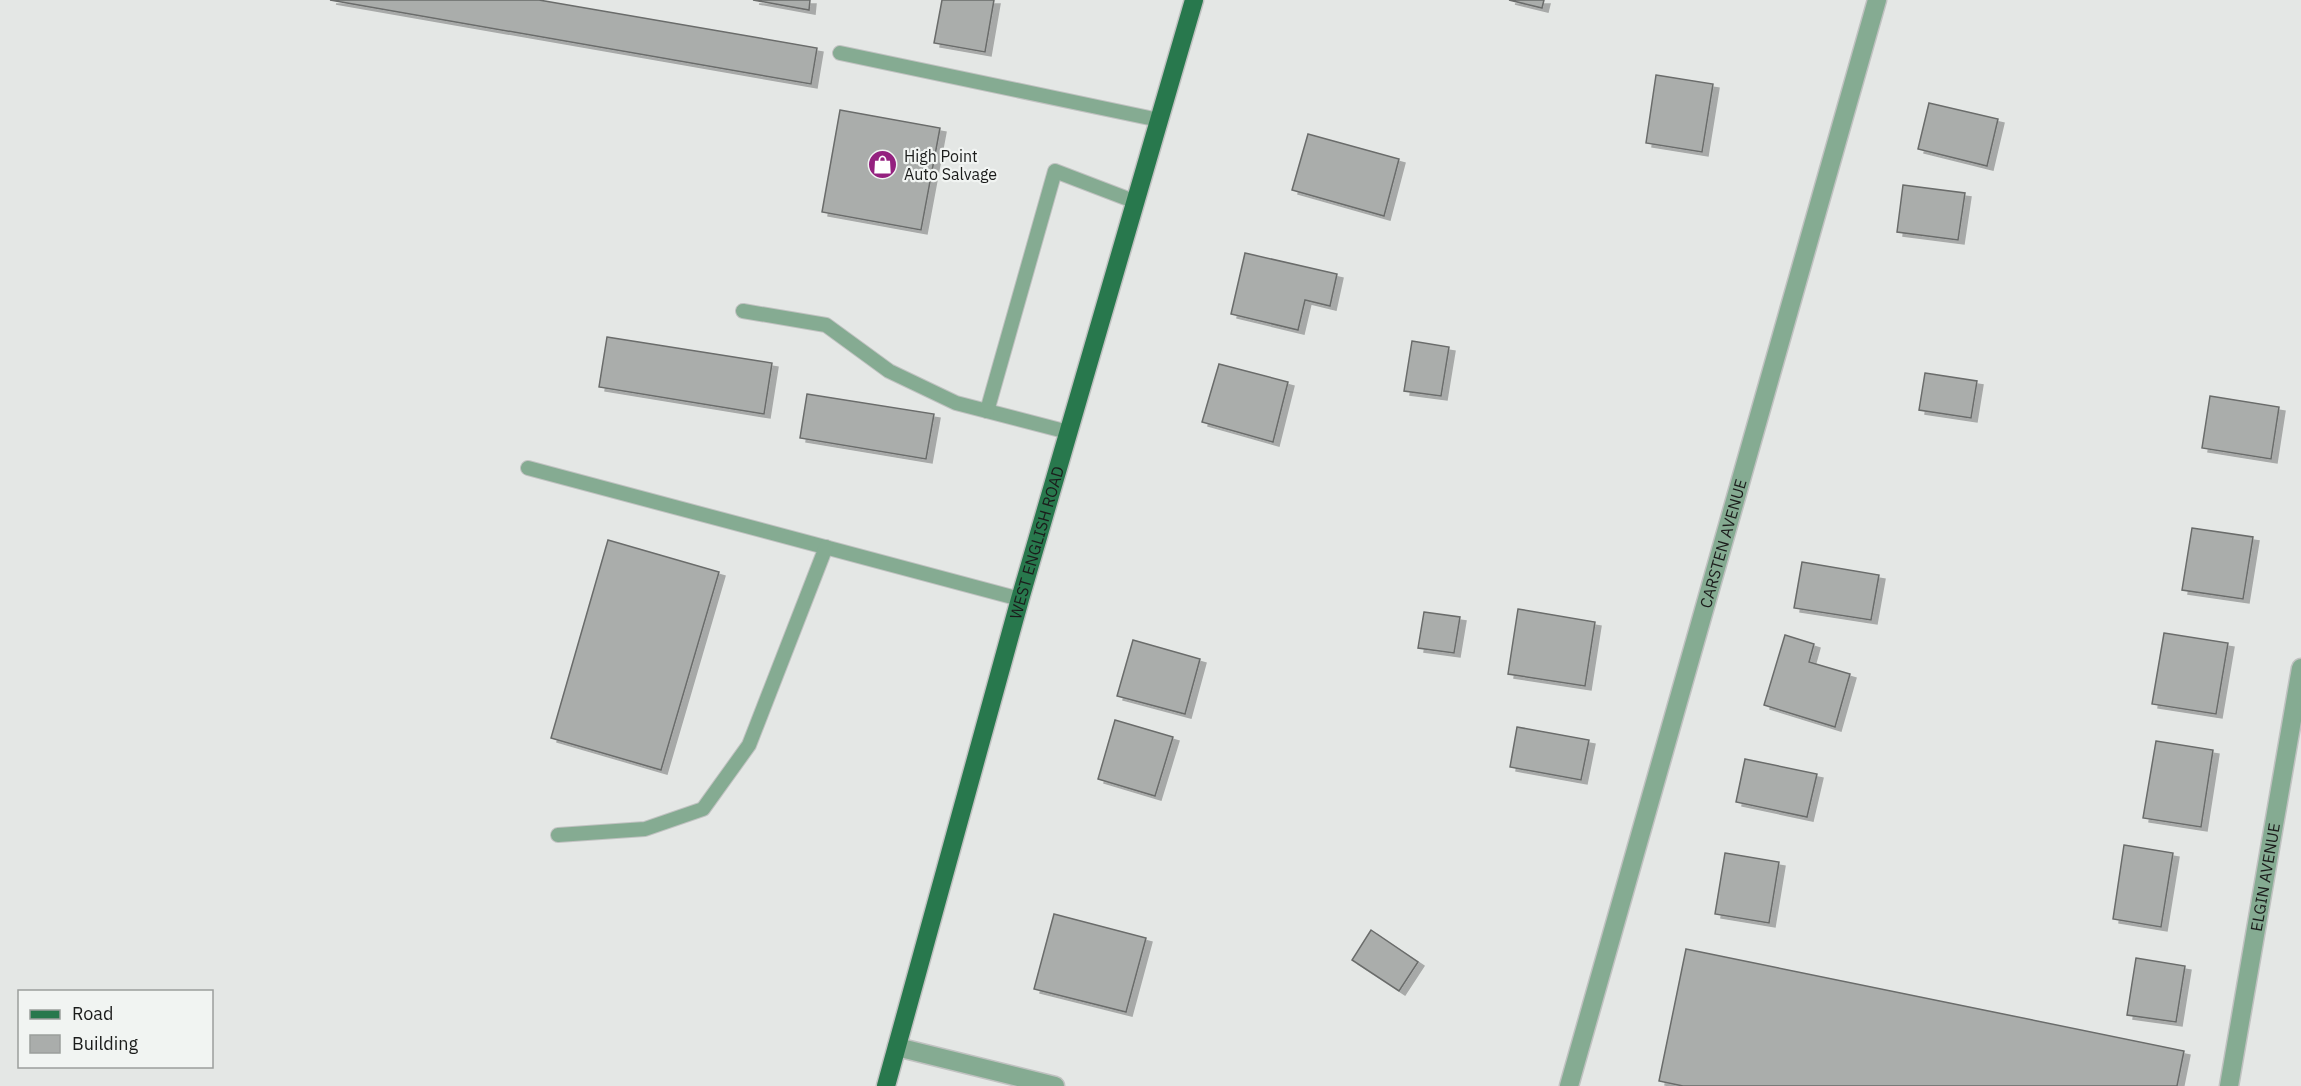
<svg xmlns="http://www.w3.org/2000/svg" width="2301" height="1086" viewBox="0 0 2301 1086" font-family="'IBM Plex Sans',sans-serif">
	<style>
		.building { fill: #aaadab; stroke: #6a6c6b; stroke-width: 1.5; filter: url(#shadow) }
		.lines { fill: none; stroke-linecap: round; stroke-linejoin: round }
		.lane-casing { stroke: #c0c2c1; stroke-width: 16 }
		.street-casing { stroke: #c0c2c1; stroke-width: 21 }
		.primary-casing { stroke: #c0c2c1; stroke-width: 21 }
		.lane { stroke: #85ab92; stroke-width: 14 }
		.street { stroke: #85ab92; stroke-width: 18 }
		.primary { stroke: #28784d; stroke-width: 18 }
		.labels { text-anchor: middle; stroke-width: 4.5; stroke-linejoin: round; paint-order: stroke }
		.poi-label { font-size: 16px; fill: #1b1c1b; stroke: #f1f4f2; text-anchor: start }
		.street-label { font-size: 16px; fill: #1b1c1b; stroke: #f1f4f2 }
	</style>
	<defs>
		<filter id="shadow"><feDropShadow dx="6" dy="4" stdDeviation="0" flood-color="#0004"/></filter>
	</defs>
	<rect width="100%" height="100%" fill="#e4e7e5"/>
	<!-- building -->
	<g class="building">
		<polygon points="330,0 539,0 817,48 811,84"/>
		<polygon points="753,0 810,0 809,10"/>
		<polygon points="942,0 994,0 985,52 934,43"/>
		<polygon points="1509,0 1544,0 1542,8"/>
		<polygon points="1656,75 1713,84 1702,152 1646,143"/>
		<polygon points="1929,103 1998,119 1987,166 1918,149"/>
		<polygon points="840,110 940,128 921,230 822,212"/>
		<polygon points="1308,134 1399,159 1384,216 1292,190"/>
		<polygon points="1903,185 1965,193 1958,240 1897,232"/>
		<polygon points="1245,253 1337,274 1330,306 1305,300 1298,330 1231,314"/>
		<polygon points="607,337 772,363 764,414 599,387"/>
		<polygon points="1412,341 1449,347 1441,396 1404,391"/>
		<polygon points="1219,364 1288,382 1273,442 1202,422"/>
		<polygon points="1925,373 1977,381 1971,418 1919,410"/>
		<polygon points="807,394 934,414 926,459 800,438"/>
		<polygon points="2210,396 2279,407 2271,459 2202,448"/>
		<polygon points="2192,528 2253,537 2243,599 2182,590"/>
		<polygon points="608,540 719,572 661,770 551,738"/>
		<polygon points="1802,562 1879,575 1871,620 1794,608"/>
		<polygon points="1518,609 1595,622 1585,686 1508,674"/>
		<polygon points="1424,612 1460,617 1454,653 1418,648"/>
		<polygon points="2164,633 2228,643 2216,714 2152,704"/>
		<polygon points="1785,635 1814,644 1809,662 1850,674 1835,727 1764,705"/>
		<polygon points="1133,640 1200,659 1185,714 1117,696"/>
		<polygon points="1115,720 1173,737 1155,796 1098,779"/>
		<polygon points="1517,727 1589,740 1581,780 1510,767"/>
		<polygon points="2156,741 2213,750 2201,827 2143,818"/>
		<polygon points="1745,759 1817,774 1807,817 1736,802"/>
		<polygon points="2124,845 2173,853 2161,927 2113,919"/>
		<polygon points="1725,853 1779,862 1769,923 1715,914"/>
		<polygon points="1054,914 1146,938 1126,1012 1034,989"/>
		<polygon points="1371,930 1418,962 1399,991 1352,960"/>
		<polygon points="1686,949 2184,1051 2177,1086 1683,1086 1659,1081"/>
		<polygon points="2136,958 2185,966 2176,1022 2127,1015"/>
	</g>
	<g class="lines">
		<defs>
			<g id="lane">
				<polyline points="840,53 1159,120"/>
				<polyline points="743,311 826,325 889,371 956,403 1068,432"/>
				<polyline points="987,411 1055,171 1136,202"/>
				<polyline points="528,468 1020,599"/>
				<polyline points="558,835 645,829 703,809 749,745 826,547"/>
			</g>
			<g id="street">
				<polyline points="897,1047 1055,1086"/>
				<path id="s1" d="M1569 1086 1877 0"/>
				<path id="s2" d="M2229 1086 2301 668"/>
			</g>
			<g id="primary">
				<path id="s3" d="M886 1086 1020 599 1194 0"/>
			</g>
		</defs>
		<!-- lane casing -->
		<use href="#lane" class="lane-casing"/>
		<!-- street casing -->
		<use href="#street" class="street-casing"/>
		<!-- primary casing -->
		<use href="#primary" class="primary-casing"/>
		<!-- lane -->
		<use href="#lane" class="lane"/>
		<!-- street -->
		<use href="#street" class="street"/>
		<!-- primary -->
		<use href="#primary" class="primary"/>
	</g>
	<!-- icons -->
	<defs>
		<symbol id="shop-disc" viewBox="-11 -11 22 22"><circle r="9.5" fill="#94217f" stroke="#f1f4f2"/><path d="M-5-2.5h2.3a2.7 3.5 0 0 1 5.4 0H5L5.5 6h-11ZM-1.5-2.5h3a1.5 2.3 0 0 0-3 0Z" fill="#fff"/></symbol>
	</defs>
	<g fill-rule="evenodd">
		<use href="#shop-disc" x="866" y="148" width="33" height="33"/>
	</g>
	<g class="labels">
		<!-- poi labels -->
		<g class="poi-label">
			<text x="904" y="162">High Point<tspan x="904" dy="18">Auto Salvage</tspan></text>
		</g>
		<!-- street labels -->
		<g class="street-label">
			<text dy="6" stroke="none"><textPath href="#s3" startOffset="564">WEST ENGLISH ROAD</textPath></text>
			<text dy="6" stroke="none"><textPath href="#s1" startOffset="564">CARSTEN AVENUE</textPath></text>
			<text dy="6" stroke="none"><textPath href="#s2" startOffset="212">ELGIN AVENUE</textPath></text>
		</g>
	</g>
	<!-- legend -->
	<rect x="18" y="990" width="195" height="78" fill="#f1f4f2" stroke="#9b9e9c" stroke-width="1.5"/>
	<rect x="30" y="1010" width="30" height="9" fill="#28784d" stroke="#9b9e9c" stroke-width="1.5"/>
	<text x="72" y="1020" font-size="18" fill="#1b1c1b">Road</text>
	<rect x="30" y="1035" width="30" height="18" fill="#aaadab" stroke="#9b9e9c" stroke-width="1.5"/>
	<text x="72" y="1050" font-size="18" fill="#1b1c1b">Building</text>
</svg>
